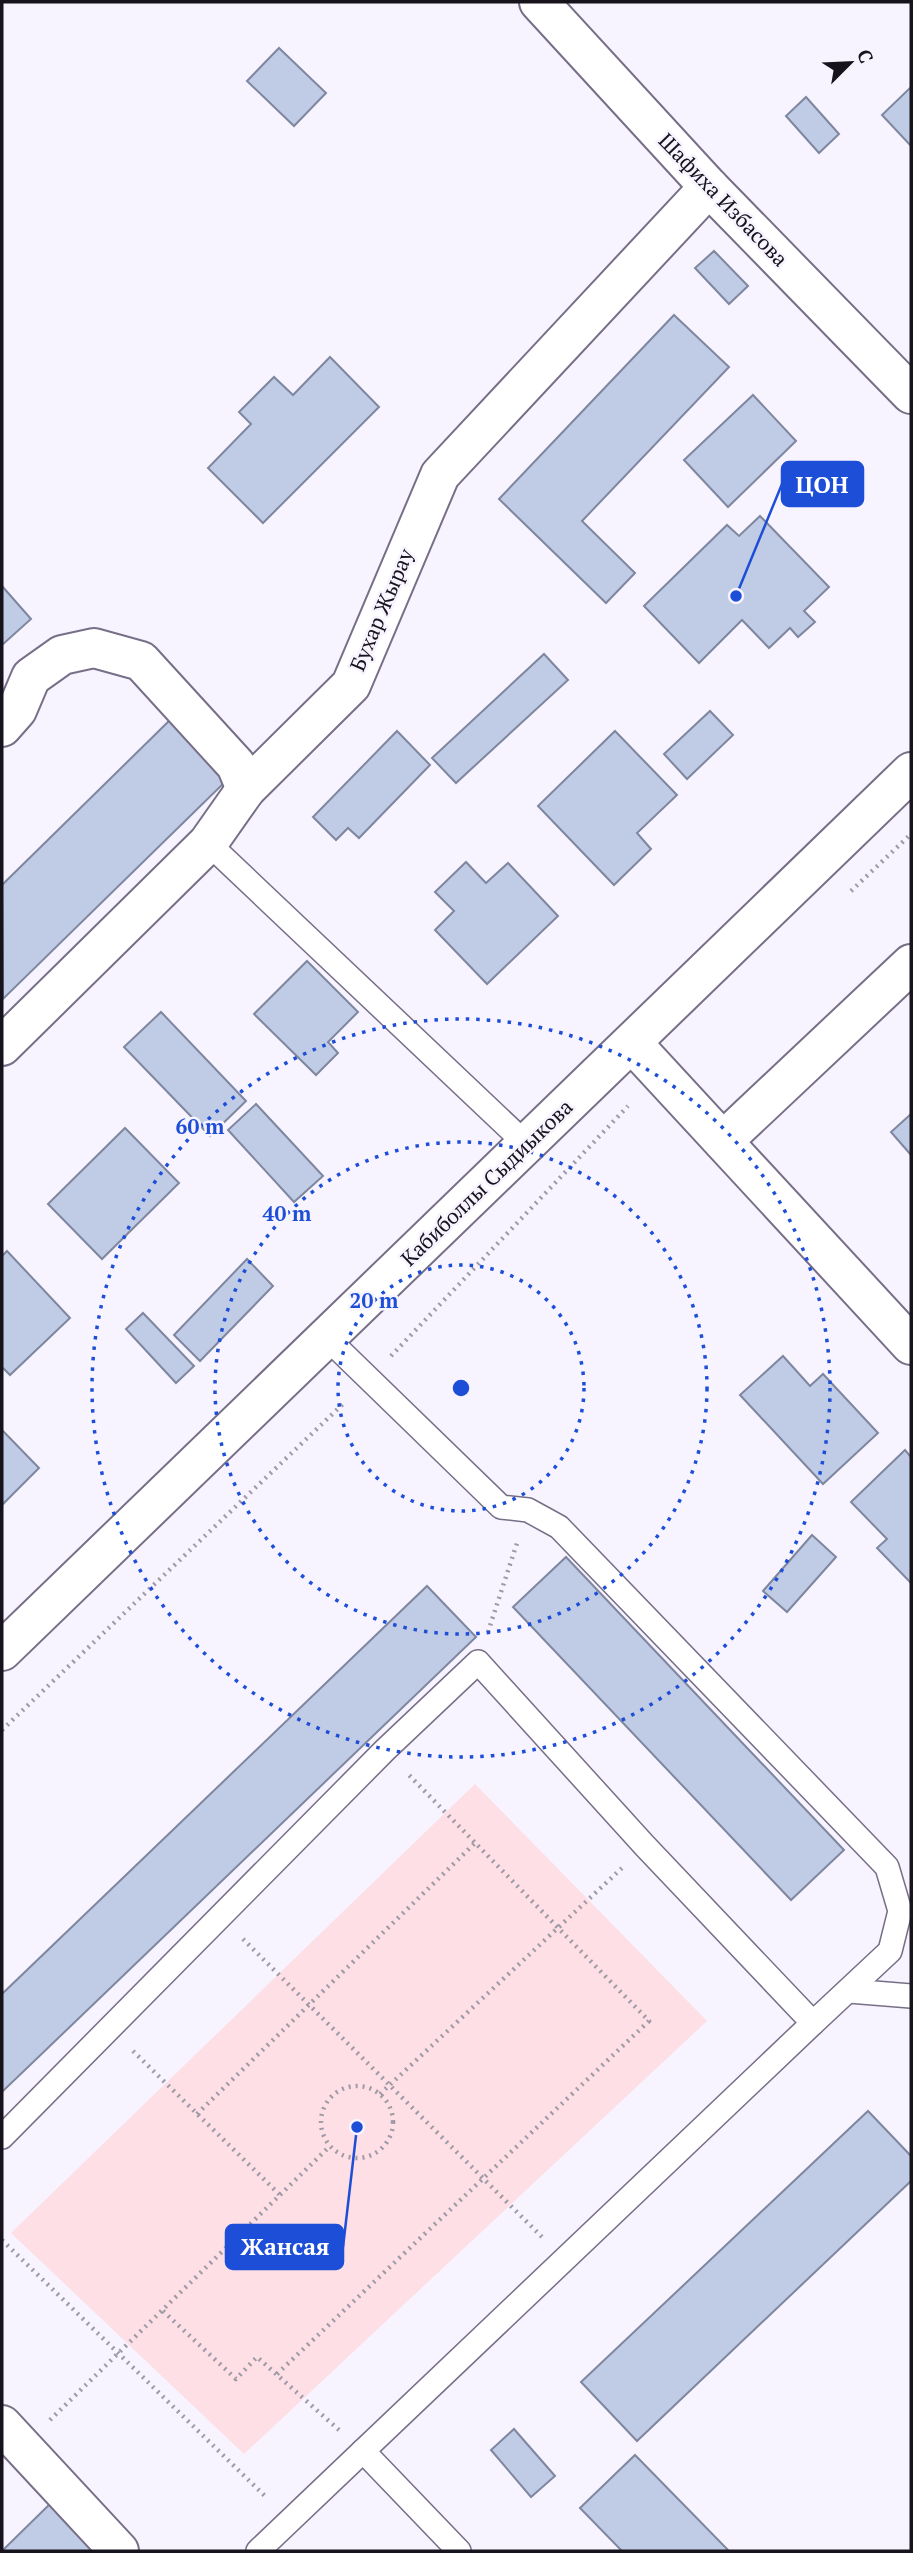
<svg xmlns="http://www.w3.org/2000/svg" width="913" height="2553" viewBox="0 0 913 2553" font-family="'PT Serif',serif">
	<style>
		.green { fill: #fddfe5 }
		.building { fill: #c0cbe5; stroke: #7e879f; stroke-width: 2 }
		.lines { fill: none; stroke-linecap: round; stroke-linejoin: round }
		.service-casing { stroke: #776f87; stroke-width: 26 }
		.minor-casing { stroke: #776f87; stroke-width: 42 }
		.tertiary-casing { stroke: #776f87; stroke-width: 42 }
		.path { stroke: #9e9aa6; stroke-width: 4.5; stroke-dasharray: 2 5; stroke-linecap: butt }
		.service { stroke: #fff; stroke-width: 23 }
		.minor { stroke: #fff; stroke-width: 38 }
		.tertiary { stroke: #fff; stroke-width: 38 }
		.ring { fill: none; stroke: #1d4ed8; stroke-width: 3.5; stroke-dasharray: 3.5 7 }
		.labels { text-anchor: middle; stroke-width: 5; stroke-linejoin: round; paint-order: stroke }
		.street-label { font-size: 21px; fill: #17131d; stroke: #f7f3ff }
		.centre { fill: #1d4ed8; stroke: #f7f3ff; stroke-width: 3.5 }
		.ring-label { font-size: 21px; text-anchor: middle; font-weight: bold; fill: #1d4ed8; stroke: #f7f3ff; stroke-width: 5; stroke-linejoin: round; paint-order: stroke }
		.leader { fill: none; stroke: #1d4ed8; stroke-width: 2.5 }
		.callout-dot { fill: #1d4ed8; stroke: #f7f3ff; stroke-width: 2.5 }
		.callout { fill: #1d4ed8; stroke: #1d4ed8; stroke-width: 2.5 }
		.callout-label { font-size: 23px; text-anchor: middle; font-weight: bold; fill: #fff }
	</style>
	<rect width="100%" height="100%" fill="#f7f3ff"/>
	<!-- green -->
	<polygon class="green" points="475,1784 707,2021 244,2454 11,2233"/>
	<!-- building -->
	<g class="building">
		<polygon points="279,48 326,93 294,126 247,81"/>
		<polygon points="911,87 911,146 882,115"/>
		<polygon points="806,97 839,134 819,153 786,116"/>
		<polygon points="714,251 748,286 729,304 695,268"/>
		<polygon points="674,315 729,367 582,521 635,573 606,603 499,499"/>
		<polygon points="330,357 379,407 263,523 208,468 251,424 239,412 274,377 293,395"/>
		<polygon points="753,395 796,441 728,507 684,460"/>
		<polygon points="760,516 829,587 804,611 815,622 798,637 790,628 769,648 742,620 699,663 644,606 727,525 739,536"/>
		<polygon points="2,586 31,619 2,645"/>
		<polygon points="544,654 568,680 456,783 432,758"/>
		<polygon points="710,711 733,735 687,779 664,754"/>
		<polygon points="171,719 229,778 3,999 2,885"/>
		<polygon points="397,731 430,765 359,838 348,828 336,840 313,817"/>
		<polygon points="615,731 677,795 637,833 651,849 614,885 538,806"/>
		<polygon points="466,862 486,883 508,863 558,916 487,984 435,930 454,911 435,892"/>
		<polygon points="307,961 358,1012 328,1042 338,1053 316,1075 254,1014"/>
		<polygon points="161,1012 246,1101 210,1136 124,1047"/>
		<polygon points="256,1104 323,1176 294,1202 228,1130"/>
		<polygon points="911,1114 911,1155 891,1132"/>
		<polygon points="125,1128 179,1183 102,1259 48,1204"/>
		<polygon points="7,1251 70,1318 10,1375 2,1367 2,1256"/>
		<polygon points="247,1259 273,1286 200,1361 174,1335"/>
		<polygon points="143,1313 194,1366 176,1383 126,1329"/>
		<polygon points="783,1356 810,1386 823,1374 878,1433 823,1484 740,1395"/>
		<polygon points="2,1430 39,1468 2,1505"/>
		<polygon points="905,1450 911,1457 911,1583 877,1548 887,1539 851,1502"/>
		<polygon points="812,1535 836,1557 787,1612 763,1591"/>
		<polygon points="566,1557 844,1850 791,1900 513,1607"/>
		<polygon points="427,1586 476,1637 2,2092 2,1994"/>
		<polygon points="868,2111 911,2156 911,2181 637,2441 581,2382"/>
		<polygon points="514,2429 555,2476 531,2497 491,2450"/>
		<polygon points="635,2455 729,2551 622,2551 580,2508"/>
		<polygon points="58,2496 99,2551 2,2551"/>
	</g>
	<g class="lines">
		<defs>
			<g id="service">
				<polyline points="208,843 527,1145"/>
				<polyline points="849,1991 911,1996"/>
				<polyline points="2,2137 385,1750 478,1662 645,1846 813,2023 890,1951 900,1911 887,1867 559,1527 528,1510 501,1507 327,1338"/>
				<polyline points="258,2551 363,2451"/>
				<polyline points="459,2551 363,2451 813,2023"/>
			</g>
			<g id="minor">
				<polyline points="539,2 709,187 911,394"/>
				<polyline points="2,727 17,710 31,677 62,655 94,648 141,661 236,765 246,789"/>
				<polyline points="632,1043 911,1345"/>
				<polyline points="2,1046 208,843 246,789 351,685 440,475 709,187"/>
				<polyline points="723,1141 911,964"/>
				<polyline points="2,2425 119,2551"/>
			</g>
			<polyline id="tertiary" points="2,1651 911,772"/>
		</defs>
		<!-- service casing -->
		<use href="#service" class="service-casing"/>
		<!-- minor casing -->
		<use href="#minor" class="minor-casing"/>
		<!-- tertiary casing -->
		<use href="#tertiary" class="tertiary-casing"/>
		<!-- path -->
		<g class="path">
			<polyline points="851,891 911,834"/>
			<polyline points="391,1356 628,1106"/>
			<polyline points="488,1632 518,1540"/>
			<polyline points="2,1730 345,1402"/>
			<polyline points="243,1939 542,2237"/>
			<polyline points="133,2051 280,2195"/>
			<circle cx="357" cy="2122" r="36"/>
			<polyline points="380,2094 622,1868"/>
			<polyline points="197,2114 475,1843"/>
			<polyline points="2,2240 267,2498"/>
			<polyline points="163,2311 236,2379 257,2357 339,2430"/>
			<polyline points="277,2374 649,2021 407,1773"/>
			<polyline points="50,2420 330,2146"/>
		</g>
		<!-- service -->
		<use href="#service" class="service"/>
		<!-- minor -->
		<use href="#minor" class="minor"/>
		<!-- tertiary -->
		<use href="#tertiary" class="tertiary"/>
	</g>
	<!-- distance rings -->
	<g class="ring">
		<circle cx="461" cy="1388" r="123"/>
		<circle cx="461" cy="1388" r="246"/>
		<circle cx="461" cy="1388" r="369"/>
	</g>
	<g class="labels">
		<!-- street labels -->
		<g class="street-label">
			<text transform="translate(723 200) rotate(46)" y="7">Шафиха Избасова</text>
			<text transform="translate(382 610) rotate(-67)" y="7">Бухар Жырау</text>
			<text transform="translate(487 1183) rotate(-44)" y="7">Кабиболлы Сыдиыкова</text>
		</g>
	</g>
	<circle cx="461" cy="1388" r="10" class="centre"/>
	<g class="ring-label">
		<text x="200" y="1134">60 m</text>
		<text x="287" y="1221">40 m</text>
		<text x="374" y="1308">20 m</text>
	</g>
	<!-- callouts -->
	<path class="leader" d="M736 596L782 484M357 2127L343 2247"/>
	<g class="callout-dot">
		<circle cx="736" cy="596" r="7"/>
		<circle cx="357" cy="2127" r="7"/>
	</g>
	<g class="callout">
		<rect x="782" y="462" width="81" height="44" rx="7"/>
		<rect x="226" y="2225" width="117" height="44" rx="7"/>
	</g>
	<g class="callout-label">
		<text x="822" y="493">ЦОН</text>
		<text x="285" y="2255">Жансая</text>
	</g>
	<!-- border -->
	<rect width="913" height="2553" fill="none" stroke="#17131d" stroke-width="7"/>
	<!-- north arrow -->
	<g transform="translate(850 63) rotate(66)" stroke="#f7f3ff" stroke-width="5" paint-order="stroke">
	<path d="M0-5L12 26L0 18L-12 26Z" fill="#17131d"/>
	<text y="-10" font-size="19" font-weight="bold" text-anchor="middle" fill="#17131d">С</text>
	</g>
</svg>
